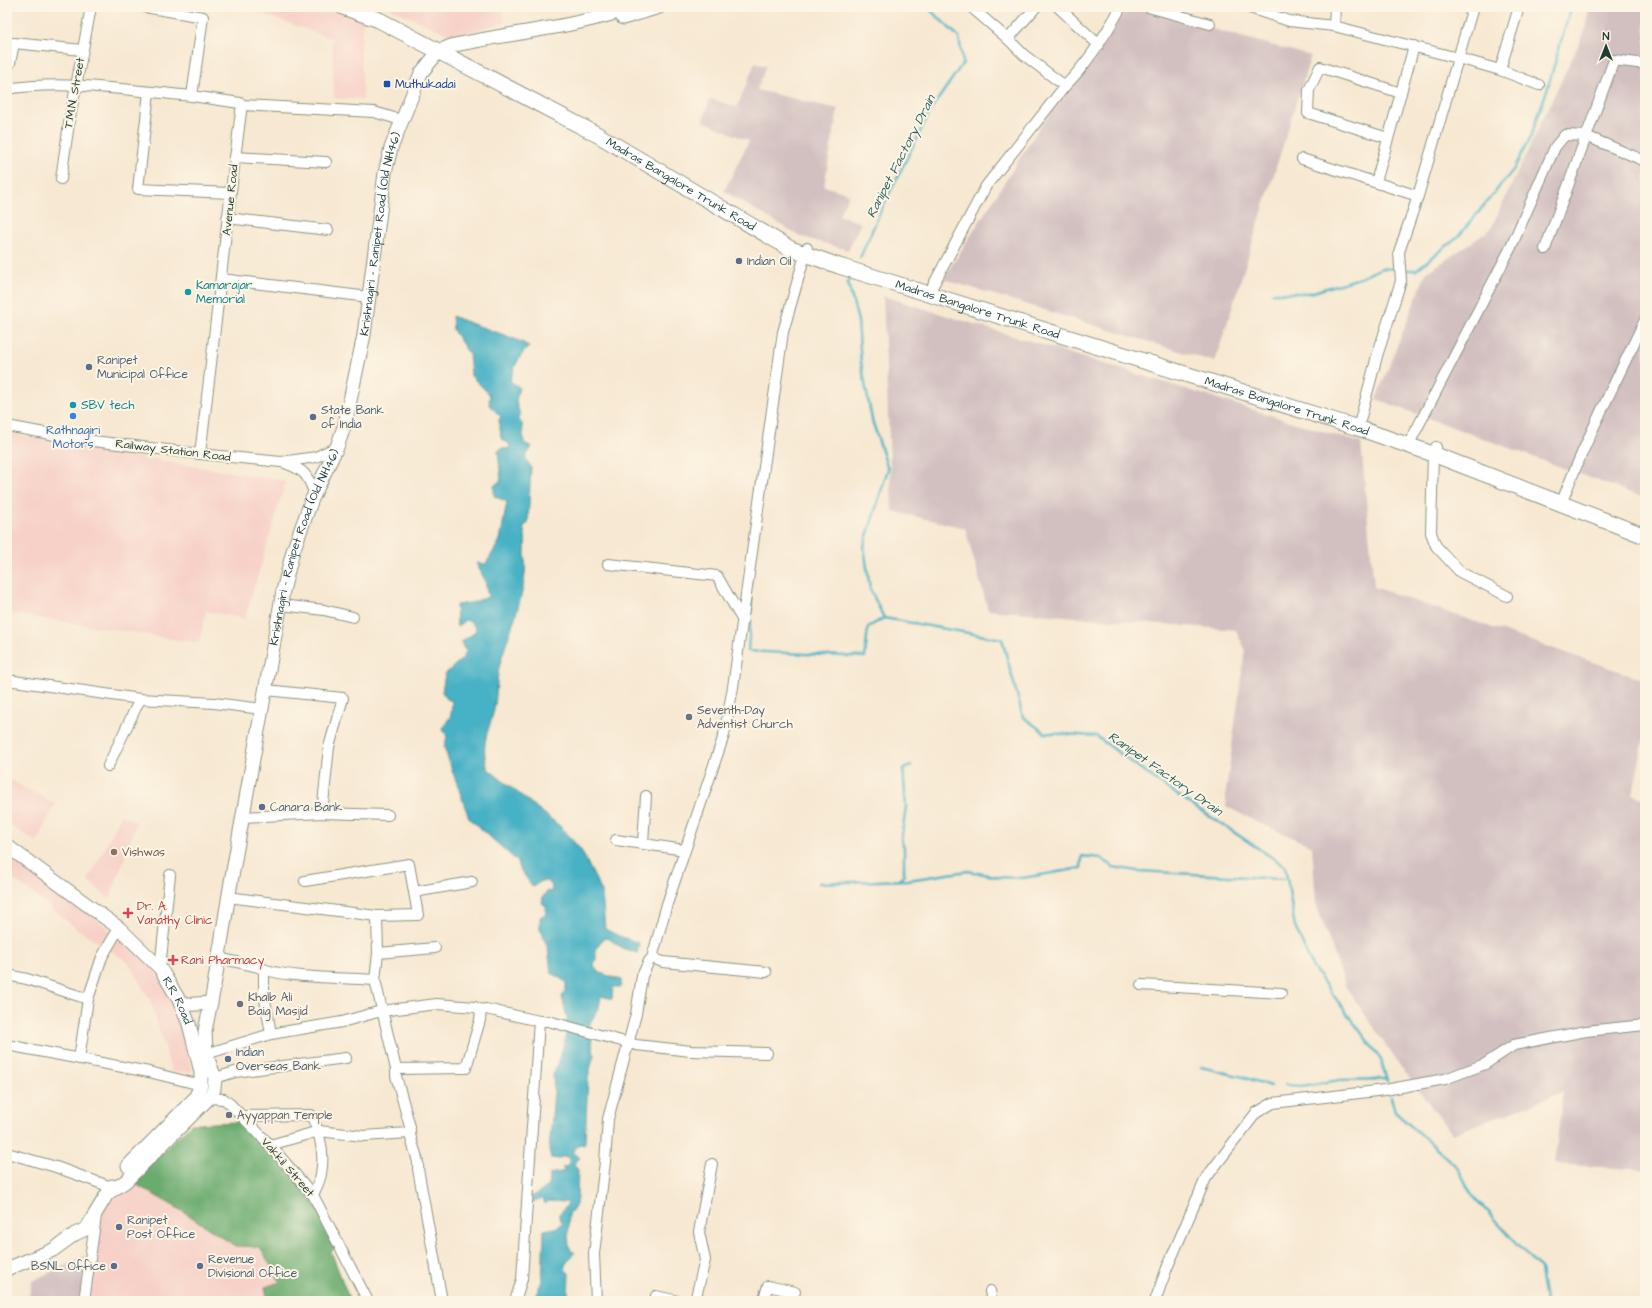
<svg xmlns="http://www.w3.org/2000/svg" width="1652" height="1308" viewBox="0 0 1652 1308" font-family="'Architects Daughter',sans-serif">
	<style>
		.built { fill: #f7d1c7 }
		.industrial { fill: #d2bfc0 }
		.forest { fill: #6bab6e; stroke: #457451 }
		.water { fill: #47b1c5; stroke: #33777c }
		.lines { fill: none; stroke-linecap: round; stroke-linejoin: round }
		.stream { stroke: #47b1c5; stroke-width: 2.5 }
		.minor-casing { stroke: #8b9282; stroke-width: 12 }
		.major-casing { stroke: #8b9282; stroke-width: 15 }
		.highway-casing { stroke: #8b9282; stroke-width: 17 }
		.minor { stroke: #fff; stroke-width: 10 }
		.major { stroke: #fff; stroke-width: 13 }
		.highway { stroke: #fff; stroke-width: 15 }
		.transit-dot { fill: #1a4fb4; stroke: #fcf5e5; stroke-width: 1.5 }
		.service-dot { fill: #5c6f8a; stroke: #fcf5e5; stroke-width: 1.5 }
		.culture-dot { fill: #0f9aa8; stroke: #fcf5e5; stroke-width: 1.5 }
		.shop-dot { fill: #3f7fe0; stroke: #fcf5e5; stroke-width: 1.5 }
		.worship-dot { fill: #6b7280; stroke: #fcf5e5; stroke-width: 1.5 }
		.education-dot { fill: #8d6e63; stroke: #fcf5e5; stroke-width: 1.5 }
		.health-dot { fill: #e0444e; stroke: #fcf5e5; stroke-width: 1.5 }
		.labels { text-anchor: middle; stroke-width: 4; stroke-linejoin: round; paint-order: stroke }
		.transit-label { font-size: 12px; fill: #164399; stroke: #fcf5e5; text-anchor: start }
		.street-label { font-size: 12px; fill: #1f3d34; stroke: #fcf5e5 }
		.service-label { font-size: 12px; fill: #4e5e75; stroke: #fcf5e5; text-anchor: start }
		.culture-label { font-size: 12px; fill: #0d838f; stroke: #fcf5e5; text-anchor: start }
		.shop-label { font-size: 12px; fill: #366cbe; stroke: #fcf5e5 }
		.worship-label { font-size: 12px; fill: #5b616d; stroke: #fcf5e5; text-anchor: start }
		.education-label { font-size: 12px; fill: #785e54; stroke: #fcf5e5; text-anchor: start }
		.health-label { font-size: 12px; fill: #be3a42; stroke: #fcf5e5; text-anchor: start }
		.water-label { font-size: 13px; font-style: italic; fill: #2b6060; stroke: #fcf5e5 }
	</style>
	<rect width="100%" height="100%" fill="#fcf5e5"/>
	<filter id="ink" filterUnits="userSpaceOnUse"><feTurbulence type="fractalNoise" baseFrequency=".025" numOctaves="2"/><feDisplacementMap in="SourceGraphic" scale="8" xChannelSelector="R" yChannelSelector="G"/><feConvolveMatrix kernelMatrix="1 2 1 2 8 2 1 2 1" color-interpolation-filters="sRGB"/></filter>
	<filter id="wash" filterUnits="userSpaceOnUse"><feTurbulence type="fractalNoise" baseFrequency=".012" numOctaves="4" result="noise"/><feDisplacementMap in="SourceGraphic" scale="16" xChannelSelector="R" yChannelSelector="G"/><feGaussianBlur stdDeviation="0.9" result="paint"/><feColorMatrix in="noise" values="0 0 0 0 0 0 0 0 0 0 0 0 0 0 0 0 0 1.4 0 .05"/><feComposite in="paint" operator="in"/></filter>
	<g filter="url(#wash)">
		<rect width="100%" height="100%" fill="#f7e8d1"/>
		<!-- built -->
		<g class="built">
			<polygon points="243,7 364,7 361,54 363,100 334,98 332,39"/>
			<polygon points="387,7 502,7 504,23 452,36"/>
			<polygon points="7,433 180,464 286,481 245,619 206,611 199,643 7,613"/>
			<polygon points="7,778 55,804 37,842 7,824"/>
			<polygon points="121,815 137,822 110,899 88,881"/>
			<polygon points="7,850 94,917 148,962 178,1004 192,1072 172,1073 150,1000 128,962 80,931 20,884 7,877"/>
			<polygon points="243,1118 331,1251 350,1301 87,1301 104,1208 191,1124 237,1122"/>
		</g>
		<!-- industrial -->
		<g class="industrial">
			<polygon points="1127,7 1133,7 1311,56 1215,362 943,279 1043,122 1093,62"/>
			<polygon points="1589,7 1645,7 1645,498 1376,399 1426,273 1490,230 1585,31"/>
			<polygon points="755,63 766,66 757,90 838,109 824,186 849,194 839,215 861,223 848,250 799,236 724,191 749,141 703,121 710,99 737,107"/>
			<polygon points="883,296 1361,443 1374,587 1645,680 1645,733 1633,794 1645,800 1645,1170 1554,1164 1563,1092 1452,1134 1398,1063 1346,987 1316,904 1312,846 1255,821 1226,806 1226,791 1245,649 1236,630 988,610 965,528 892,511"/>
			<polygon points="85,1256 81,1301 28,1301 32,1281"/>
		</g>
		<!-- forest -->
		<polygon class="forest" points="243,1118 317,1206 336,1248 331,1251 350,1301 268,1301 265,1287 280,1282 260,1247 235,1246 184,1212 132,1182 191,1124 237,1122"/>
		<!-- water -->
		<path class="water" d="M452 316C466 323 523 339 529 347 518 356 514 368 510 381L519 387 516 401 520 415 519 420 522 424 524 443 532 447 526 456V460L531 467 528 523 523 528C527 537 525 546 525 555 525 561 526 568 525 574 522 606 507 636 499 668 496 682 497 696 494 710 488 734 480 744 488 769L561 827 581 850 602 892 605 929 619 936 639 943 637 953 622 948 608 938 603 939 596 948V960L593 963 598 972 621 980V987H613L612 999 601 996 599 1007 589 1025 594 1055 588 1077 585 1142 584 1145 580 1144 576 1147 574 1152 580 1158 574 1164 578 1170 577 1197 576 1205 569 1214 568 1233 569 1246 572 1252H575L565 1265V1269L569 1273 568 1301H533L542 1281 544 1230 555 1228 563 1224 559 1217V1214L568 1204 566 1202 549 1201 545 1204 543 1199 532 1202 530 1197C542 1192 551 1187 550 1174L565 1171 562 1168 569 1165V1158L564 1156 558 1159 551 1158 549 1151 554 1093 553 1074 558 1064 565 1041 567 1017 562 997 566 988V982L551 973 548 949 540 929V917L546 914 545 905 542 903 543 897 547 891 551 892 552 886 548 881H541L533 887 520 869 518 862 469 818 444 747 447 737 443 728 451 715 452 701 447 699 442 692 445 674 462 659 467 650 464 649 461 642 474 633 476 629 471 622 465 620 457 627 456 605 471 603 488 597 485 580 476 563 486 564 500 540 507 502 494 496V486L501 480 498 451 502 448 509 449 510 445 501 438 499 419 501 417 489 405 490 395 471 376 469 354 453 330Z"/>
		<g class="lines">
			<!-- stream -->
			<g class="stream">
				<polyline points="860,258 882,208 932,108 963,63 959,37 927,7"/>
				<polyline points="1407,270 1416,270 1457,238 1514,169 1531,136 1547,90 1571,7"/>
				<polyline points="850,279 848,283 858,321 861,362 872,420 888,469 864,546 870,589 884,618 1002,639 1023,717 1045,733 1096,736 1167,788 1285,866 1295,927 1313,968 1381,1059 1387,1082"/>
				<polyline points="1272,293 1310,293 1360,278 1382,268 1394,269"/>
				<polyline points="752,599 748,651 865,657 868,627 884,618"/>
				<polyline points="899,880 904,875 904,847 901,840 906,807 903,769 911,765"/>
				<polyline points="819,883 908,880 968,871 999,877 1023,878 1081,868 1082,856 1101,858 1113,867 1138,871 1283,879"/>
				<polyline points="1201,1067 1243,1077 1271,1086"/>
				<polyline points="1285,1085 1301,1086 1340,1080 1387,1079"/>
				<polyline points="1391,1097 1395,1112 1457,1167 1471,1194 1540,1269 1545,1301"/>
			</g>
		</g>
	</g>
	<g filter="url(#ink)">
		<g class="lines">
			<defs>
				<g id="minor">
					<polyline points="145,7 203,17 192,96 240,103 242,105"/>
					<polyline points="971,7 1008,39 1024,55 1065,86"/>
					<polyline points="1058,7 1099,45"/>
					<polyline points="1148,7 1210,24"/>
					<polyline points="1247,7 1289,21 1334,26 1458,58 1500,70 1539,85"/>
					<polyline points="1334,26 1335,7"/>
					<polyline points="1008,39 1036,7"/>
					<polyline points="7,63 10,63 14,43 82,50"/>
					<polyline points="1500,70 1519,7"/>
					<path d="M7 89C64 79 134 91 192 96"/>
					<polyline points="149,92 138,189 230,193"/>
					<polyline points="1388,138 1308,113 1309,90 1320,67 1401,93"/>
					<polyline points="235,157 326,162"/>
					<polyline points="1302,159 1418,196"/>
					<polyline points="61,179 69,123 91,7"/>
					<polyline points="1376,182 1414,46"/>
					<polyline points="227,218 328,230"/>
					<polyline points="1545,249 1614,60 1645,64"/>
					<polyline points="221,279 369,297"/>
					<path d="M929 293 986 186 1065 86C1088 63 1105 36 1121 7"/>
					<polyline points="7,426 77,439 200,454 281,462 316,457 337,447"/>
					<polyline points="1358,428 1377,356 1401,281 1399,252 1418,196 1473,7"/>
					<polyline points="1412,438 1511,247 1555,147 1565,135 1586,136 1645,161"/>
					<polyline points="1436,447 1433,454 1431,533 1436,546 1460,572 1507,596"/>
					<path d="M200 454C215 338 226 221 242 105L374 112 401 120"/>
					<path d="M285 463C304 470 307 474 314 492"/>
					<path d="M1561 504C1585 441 1616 381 1645 320"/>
					<polyline points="608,564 717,576 743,621"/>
					<polyline points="281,605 324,610 353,617"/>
					<polyline points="7,680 140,699 214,703 262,709"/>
					<polyline points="266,690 343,698 329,747 322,813"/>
					<polyline points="108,766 140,699"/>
					<polyline points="243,817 322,813 388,815"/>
					<polyline points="616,840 685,850"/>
					<polyline points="643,843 646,796"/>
					<polyline points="414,892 472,882"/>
					<polyline points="228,897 377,916 418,915 409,864 305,881"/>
					<path d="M377 916 378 953 375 980 396 1069V1076L410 1127C408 1142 420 1155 418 1169L442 1301"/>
					<polyline points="378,953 435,948"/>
					<path d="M219 958 258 967C280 978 347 978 375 980"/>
					<polyline points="652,958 663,962 766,972"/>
					<polyline points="160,968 170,875"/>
					<polyline points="264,969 264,994 271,1034"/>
					<polyline points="7,975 27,979 88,999"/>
					<polyline points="1141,985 1281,993"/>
					<polyline points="7,1045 149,1072 201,1085"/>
					<polyline points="206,1054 271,1034 342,1022 381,1011 437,1004 475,1007 481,1010"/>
					<polyline points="79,1059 88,999 102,957 119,928"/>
					<polyline points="396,1069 466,1068 480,1020 481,1010 486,1009 539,1021 548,1021 636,1045 691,1051 767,1053"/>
					<polyline points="215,1078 235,1072 346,1058"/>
					<polyline points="209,1098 224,1099 230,1104 270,1145 313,1195 368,1301"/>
					<path d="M242 1116 311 1115C320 1133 325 1153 321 1174 320 1181 316 1188 313 1195"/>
					<polyline points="270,1145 319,1131 364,1136 409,1133"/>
					<polyline points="7,1153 56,1167 111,1187"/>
					<polyline points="990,1291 992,1301"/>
					<polyline points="84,1301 96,1216"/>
					<polyline points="515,1301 522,1279 539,1021"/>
					<polyline points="596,1301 594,1254 605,1162 608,1119 636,1014 642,976 649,961 652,958 667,904 724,735 733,687 783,332 807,248"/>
					<polyline points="655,1301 656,1296 678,1301"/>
					<polyline points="695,1301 705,1260 699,1232 712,1164"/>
					<polyline points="763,1301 768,1286 795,1292"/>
					<polyline points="1155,1301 1167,1268 1206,1178 1256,1113 1273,1103 1385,1090 1445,1079 1485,1064 1514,1045 1586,1031 1645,1025"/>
				</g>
				<g id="major">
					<polyline points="623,18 659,7"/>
					<path id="s1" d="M7 846 119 928 160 968 179 1000 189 1024 201 1072V1085L195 1098 128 1166"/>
					<polyline points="181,1005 211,1003"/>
					<path id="s2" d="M108 1193 126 1181 209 1098 214 1089 215 1078 206 1054 205 1031 213 992 231 882 283 591 293 551 312 499 337 447 345 424 364 335 385 173 391 148 421 73 439 51 451 46C512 32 575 28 634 7"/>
					<polyline points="7,1269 53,1250 75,1234 86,1229 112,1186"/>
				</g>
				<g id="highway">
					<path id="s3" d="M343 7 379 20 598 135 791 249 839 266 1358 428 1433 454 1645 536"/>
				</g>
			</defs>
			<!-- minor casing -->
			<use href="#minor" class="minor-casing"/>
			<!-- major casing -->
			<use href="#major" class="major-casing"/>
			<!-- highway casing -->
			<use href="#highway" class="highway-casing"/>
			<!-- minor -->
			<use href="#minor" class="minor"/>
			<!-- major -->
			<use href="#major" class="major"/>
			<!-- highway -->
			<use href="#highway" class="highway"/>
		</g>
	</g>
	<!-- markers -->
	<rect class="transit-dot" x="383" y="80" width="8" height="8" rx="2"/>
	<g class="service-dot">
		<circle cx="739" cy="261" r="4"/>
		<circle cx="89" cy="367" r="4"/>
		<circle cx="313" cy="417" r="4"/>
		<circle cx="262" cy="807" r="4"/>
		<circle cx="228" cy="1059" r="4"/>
		<circle cx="119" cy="1227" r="4"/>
		<circle cx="114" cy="1266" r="4"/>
		<circle cx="200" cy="1266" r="4"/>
	</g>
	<g class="culture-dot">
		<circle cx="188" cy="292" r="4"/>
		<circle cx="73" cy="405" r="4"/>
	</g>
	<circle class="shop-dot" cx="73" cy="416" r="4"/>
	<g class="worship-dot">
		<circle cx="689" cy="717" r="4"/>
		<circle cx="240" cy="1004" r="4"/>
		<circle cx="229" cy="1115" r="4"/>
	</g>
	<circle class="education-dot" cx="114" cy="852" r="4"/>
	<g class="health-dot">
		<path d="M126 907h4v4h4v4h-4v4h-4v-4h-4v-4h4z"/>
		<path d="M171 954h4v4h4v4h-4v4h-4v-4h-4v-4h4z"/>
	</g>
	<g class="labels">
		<!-- transit labels -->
		<g class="transit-label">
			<text x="395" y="88">Muthukadai</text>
		</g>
		<!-- street labels -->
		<g class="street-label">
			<text transform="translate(74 93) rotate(-80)" y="4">T.M.N. Street</text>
			<text dy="4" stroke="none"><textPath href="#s3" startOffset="382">Madras Bangalore Trunk Road</textPath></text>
			<text transform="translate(230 200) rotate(-84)" y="4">Avenue Road</text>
			<text dy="4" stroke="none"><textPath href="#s2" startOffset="1028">Krishnagiri - Ranipet Road (Old NH46)</textPath></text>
			<text dy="4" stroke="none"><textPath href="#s3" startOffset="706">Madras Bangalore Trunk Road</textPath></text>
			<text dy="4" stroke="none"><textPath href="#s3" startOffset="1030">Madras Bangalore Trunk Road</textPath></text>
			<text transform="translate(173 450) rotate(7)" y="4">Railway Station Road</text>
			<text dy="4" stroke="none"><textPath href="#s2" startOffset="704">Krishnagiri - Ranipet Road (Old NH46)</textPath></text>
			<text dy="4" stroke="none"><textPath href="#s1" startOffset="233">R.R Road</textPath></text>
			<text transform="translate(288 1167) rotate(49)" y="4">Vakkil Street</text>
		</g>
		<!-- service labels -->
		<g class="service-label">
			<text x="747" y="265">Indian Oil</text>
			<text x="97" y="364">Ranipet<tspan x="97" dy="14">Municipal Office</tspan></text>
			<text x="321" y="414">State Bank<tspan x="321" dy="14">of India</tspan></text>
			<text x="270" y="811">Canara Bank</text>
			<text x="236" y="1056">Indian<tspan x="236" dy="14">Overseas Bank</tspan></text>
			<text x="127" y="1224">Ranipet<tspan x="127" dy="14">Post Office</tspan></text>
			<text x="208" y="1263">Revenue<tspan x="208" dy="14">Divisional Office</tspan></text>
			<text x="106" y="1270" text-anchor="end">BSNL Office</text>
		</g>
		<!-- culture labels -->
		<g class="culture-label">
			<text x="196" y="289">Kamarajar<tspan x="196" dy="14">Memorial</tspan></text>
			<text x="81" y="409">SBV tech</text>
		</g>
		<!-- shop labels -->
		<g class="shop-label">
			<text x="73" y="434">Rathnagiri<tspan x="73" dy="14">Motors</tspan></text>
		</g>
		<!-- worship labels -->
		<g class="worship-label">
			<text x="697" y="714">Seventh-Day<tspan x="697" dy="14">Adventist Church</tspan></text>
			<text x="248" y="1001">Khalb Ali<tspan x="248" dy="14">Baig Masjid</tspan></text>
			<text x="237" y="1119">Ayyappan Temple</text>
		</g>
		<!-- education labels -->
		<g class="education-label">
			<text x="122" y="856">Vishwas</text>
		</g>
		<!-- health labels -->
		<g class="health-label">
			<text x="137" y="910">Dr. A.<tspan x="137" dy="14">Vanathy Clinic</tspan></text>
			<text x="181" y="964">Rani Pharmacy</text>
		</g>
		<!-- water labels -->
		<g class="water-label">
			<text transform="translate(900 156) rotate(-63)" y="5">Ranipet Factory Drain</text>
			<text transform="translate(1166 773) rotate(35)" y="5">Ranipet Factory Drain</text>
		</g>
	</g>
	<!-- margin -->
	<rect width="1652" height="1308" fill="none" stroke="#fcf5e5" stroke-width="24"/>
	<!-- north arrow -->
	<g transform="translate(1606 46)" stroke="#fcf5e5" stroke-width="3" paint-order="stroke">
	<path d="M0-3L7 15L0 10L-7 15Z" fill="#1f3d34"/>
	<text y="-6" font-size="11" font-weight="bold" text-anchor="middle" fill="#1f3d34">N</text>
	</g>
</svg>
